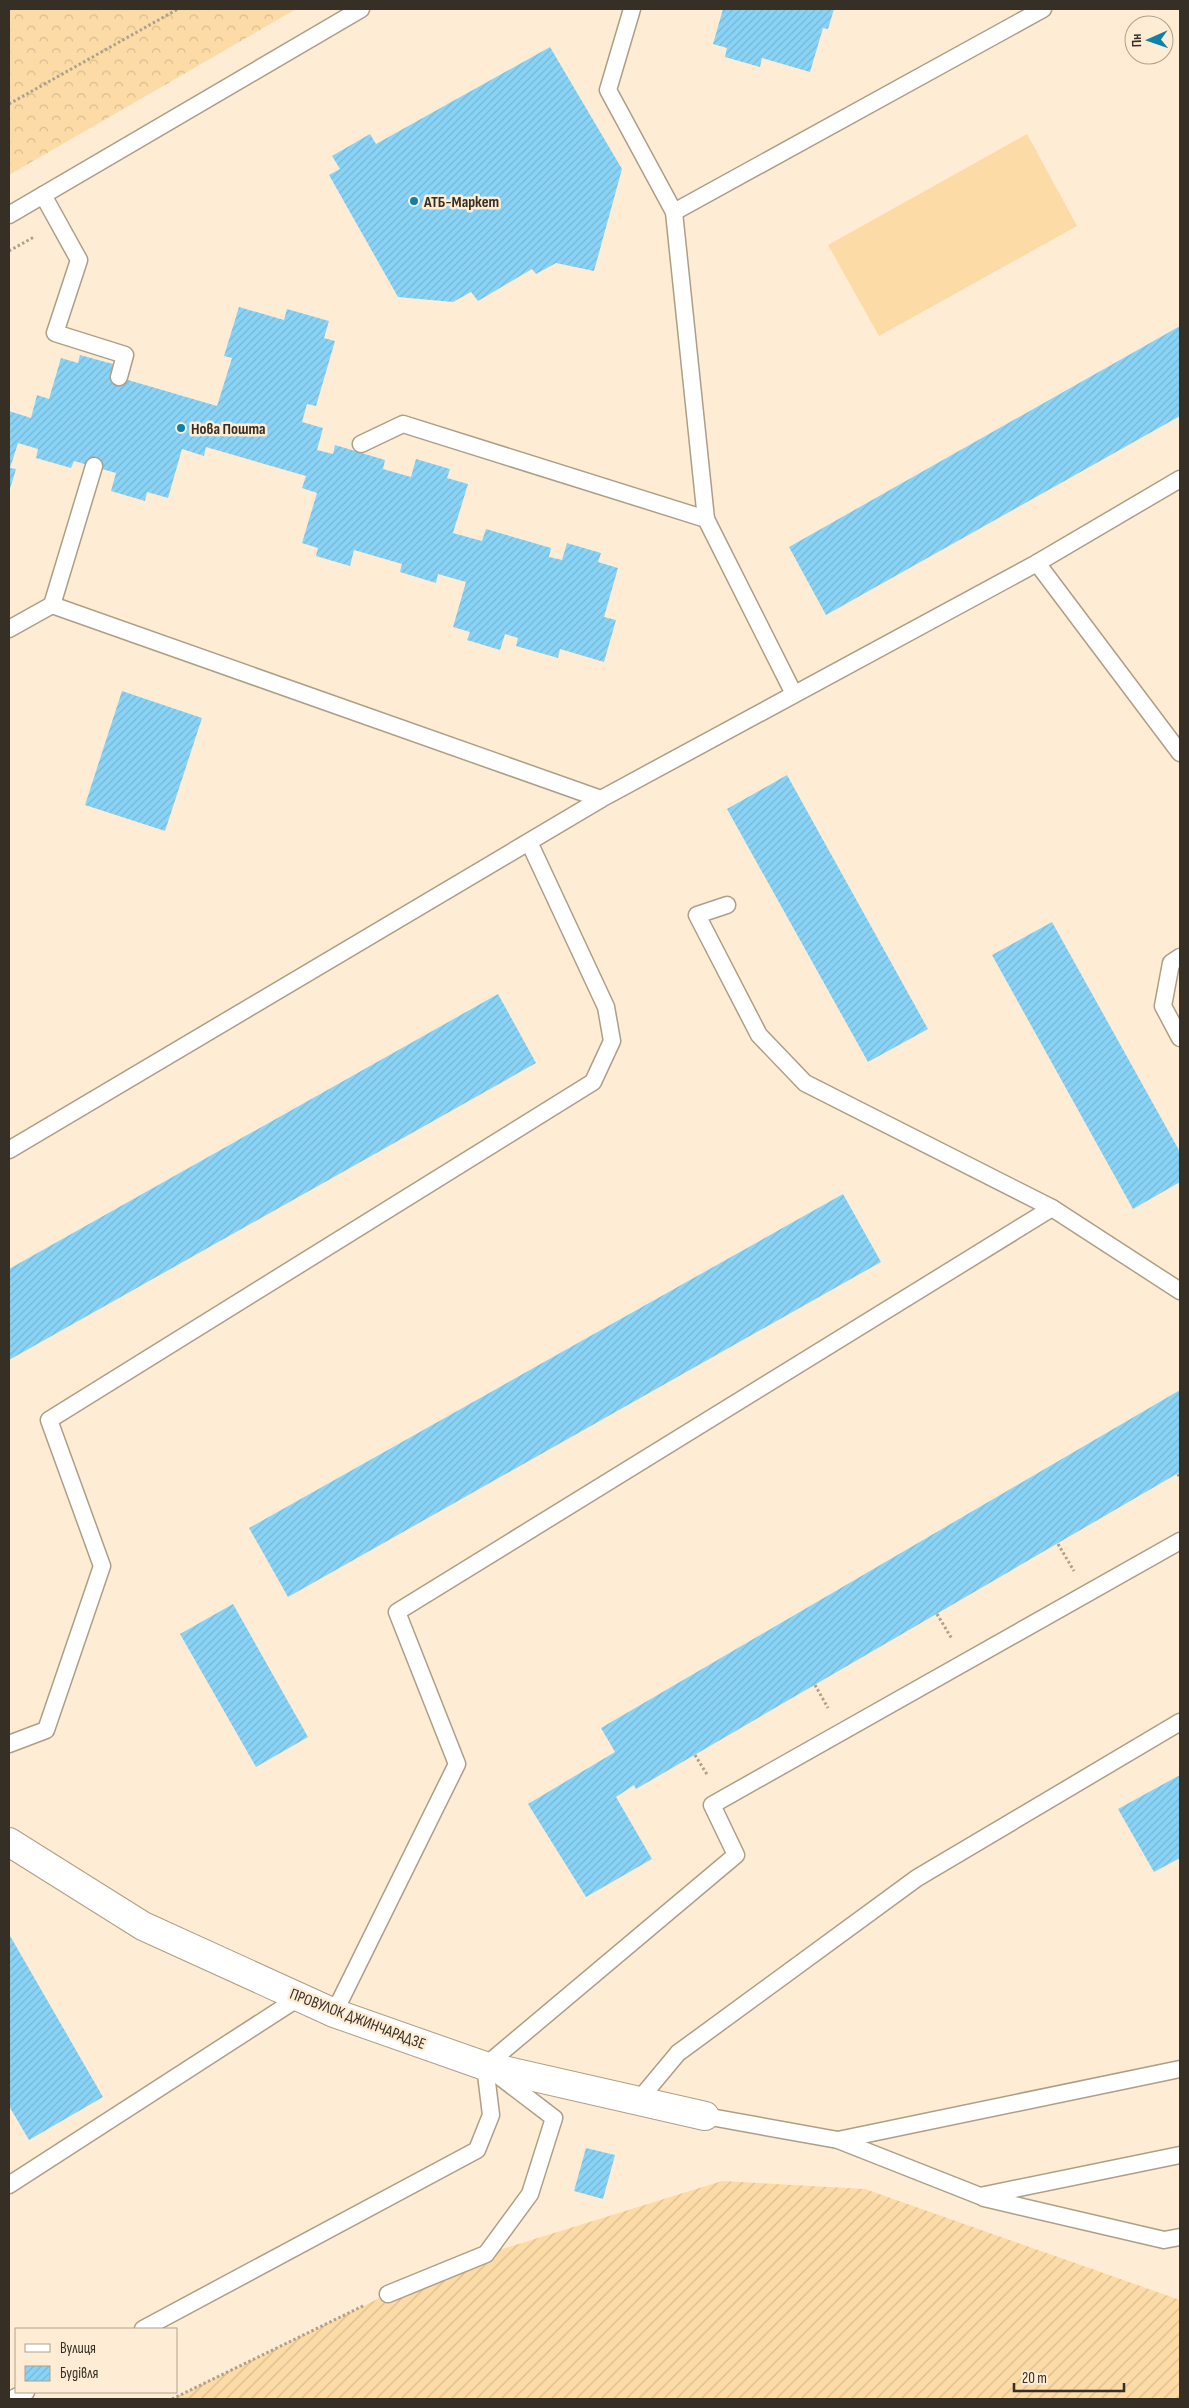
<svg xmlns="http://www.w3.org/2000/svg" width="1189" height="2408" viewBox="0 0 1189 2408" font-family="'Sofia Sans Condensed',sans-serif">
	<style>
		.grass { fill: #fcdba6 }
		.forest { fill: url(#forest-crowns) }
		.garden { fill: url(#garden-furrows) }
		.building { fill: url(#building-hatch) }
		.lines { fill: none; stroke-linecap: round; stroke-linejoin: round }
		.lane-casing { stroke: #ae9e86; stroke-width: 19 }
		.street-casing { stroke: #ae9e86; stroke-width: 30 }
		.path { stroke: #ada18e; stroke-width: 3; stroke-dasharray: 2.5 2.5; stroke-linecap: butt }
		.lane { stroke: #fff; stroke-width: 16 }
		.street { stroke: #fff; stroke-width: 28 }
		.poi-dot { fill: #0e81a8; stroke: #feedd4; stroke-width: 2 }
		.labels { text-anchor: middle; stroke-width: 5; stroke-linejoin: round; paint-order: stroke }
		.poi-label { font-size: 16px; font-weight: bold; fill: #352f25; stroke: #feedd4; text-anchor: start }
		.street-label { font-size: 16px; fill: #352f25; stroke: #feedd4 }
	</style>
	<defs>
		<pattern id="forest-crowns" width="20" height="18" patternUnits="userSpaceOnUse" patternTransform="scale(1.25)"><rect width="20" height="18" fill="#fcdba6"/><path d="M2 6a3 3 0 1 1 6 0M12 15a3 3 0 1 1 6 0" fill="none" stroke="#d9bc8f"/></pattern>
		<pattern id="garden-furrows" width="10" height="10" patternUnits="userSpaceOnUse" patternTransform="scale(1.25)"><rect width="10" height="10" fill="#fcdba6"/><path d="M-1 1l2-2M0 10L10 0M9 11l2-2" fill="none" stroke="#d9bc8f"/></pattern>
		<pattern id="building-hatch" width="6" height="6" patternUnits="userSpaceOnUse" patternTransform="scale(1.25)"><rect width="6" height="6" fill="#89d4f6"/><path d="M-1 1l2-2M0 6l6-6M5 7l2-2" fill="none" stroke="#77b6d3"/></pattern>
	</defs>
	<rect width="100%" height="100%" fill="#feedd4"/>
	<!-- grass -->
	<polygon class="grass" points="1027,134 1077,226 879,336 828,245"/>
	<!-- forest -->
	<polygon class="forest" points="9,9 296,9 9,175"/>
	<!-- garden -->
	<polygon class="garden" points="722,2181 865,2189 1180,2300 1180,2399 172,2399 388,2294 486,2254"/>
	<!-- building -->
	<g class="building">
		<polygon points="723,9 834,9 828,29 823,28 810,72 762,58 760,67 725,57 727,48 713,44"/>
		<polygon points="550,47 622,169 594,271 556,263 536,274 532,269 478,301 471,292 453,302 398,297 329,175 340,169 332,156 370,134 376,144"/>
		<polygon points="239,307 284,320 287,309 329,321 324,338 335,341 316,406 307,404 302,422 323,428 317,450 333,454 335,445 385,460 383,469 411,477 416,459 450,469 447,478 468,484 453,533 482,541 486,529 551,548 549,557 562,560 567,543 601,553 598,562 618,568 604,617 616,620 604,662 560,649 558,658 516,646 518,638 505,634 500,650 467,640 470,632 453,627 466,582 438,574 436,583 400,572 402,564 354,550 350,566 316,556 318,548 302,543 317,493 302,488 306,476 206,447 204,456 182,449 168,498 147,492 145,501 111,491 116,473 74,461 71,468 36,458 38,449 18,443 10,468 16,469 9,492 9,411 31,418 37,395 49,399 61,358 78,363 80,355 113,364 111,375 217,406 232,358 224,356"/>
		<polygon points="1180,326 1180,416 826,615 789,547"/>
		<polygon points="122,691 202,718 165,831 85,805"/>
		<polygon points="787,775 928,1029 868,1062 727,809"/>
		<polygon points="1052,922 1180,1152 1180,1182 1133,1209 992,955"/>
		<polygon points="498,994 536,1063 9,1360 9,1269"/>
		<polygon points="843,1194 881,1262 288,1597 249,1528"/>
		<polygon points="1180,1390 1180,1472 636,1789 634,1785 616,1797 652,1859 586,1897 528,1804 615,1752 601,1728"/>
		<polygon points="233,1604 308,1737 256,1767 180,1634"/>
		<polygon points="1180,1775 1180,1858 1154,1872 1118,1809"/>
		<polygon points="9,1934 103,2097 29,2140 9,2106"/>
		<polygon points="586,2148 615,2155 603,2199 574,2191"/>
	</g>
	<g class="lines">
		<defs>
			<g id="lane">
				<polyline points="632,9 608,90 674,212 706,519 794,694"/>
				<polyline points="43,195 79,260 55,333 125,355 119,377"/>
				<polyline points="674,212 1043,9"/>
				<polyline points="9,215 361,9"/>
				<polyline points="361,444 403,424 706,519"/>
				<polyline points="1037,563 1180,753"/>
				<polyline points="52,605 94,466"/>
				<polyline points="9,629 52,605 601,799"/>
				<polyline points="727,905 697,915 759,1035 805,1083 1052,1208 1180,1291"/>
				<polyline points="1180,957 1171,963 1163,1006 1180,1038"/>
				<polyline points="9,1150 601,799 1037,563 1180,479"/>
				<polyline points="9,1744 46,1730 102,1566 49,1420 593,1082 612,1041 606,1007 529,842"/>
				<polyline points="334,2013 457,1764 397,1612 1052,1208"/>
				<polyline points="485,2066 736,1855 712,1805 1180,1541"/>
				<polyline points="638,2101 678,2053 917,1878 1180,1722"/>
				<polyline points="705,2116 838,2140 1180,2069"/>
				<polyline points="838,2140 980,2196 1180,2155"/>
				<polyline points="9,2185 300,1997"/>
				<polyline points="984,2198 1164,2240 1180,2237"/>
				<polyline points="388,2294 486,2254 530,2194 554,2118 495,2073"/>
				<polyline points="143,2329 477,2150 491,2115 485,2066"/>
				<polyline points="12,2399 26,2392"/>
			</g>
			<polyline id="street" points="9,1842 143,1926 334,2013 485,2066 705,2116"/>
		</defs>
		<!-- lane casing -->
		<use href="#lane" class="lane-casing"/>
		<!-- street casing -->
		<use href="#street" class="street-casing"/>
		<!-- path -->
		<g class="path">
			<polyline points="9,104 178,9"/>
			<polyline points="9,251 34,237"/>
			<polyline points="1178,1474 1180,1478"/>
			<polyline points="1058,1544 1074,1571"/>
			<polyline points="937,1614 952,1639"/>
			<polyline points="815,1685 828,1708"/>
			<polyline points="695,1755 708,1776"/>
			<polyline points="172,2399 365,2305"/>
		</g>
		<!-- lane -->
		<use href="#lane" class="lane"/>
		<!-- street -->
		<use href="#street" class="street"/>
	</g>
	<!-- markers -->
	<g class="poi-dot">
		<circle cx="414" cy="201" r="5"/>
		<circle cx="181" cy="428" r="5"/>
	</g>
	<g class="labels">
		<!-- poi labels -->
		<g class="poi-label">
			<text x="424" y="207">АТБ-Маркет</text>
			<text x="191" y="434">Нова Пошта</text>
		</g>
		<!-- street labels -->
		<g class="street-label">
			<text transform="translate(358 2018) rotate(21)" y="6">ПРОВУЛОК ДЖИНЧАРАДЗЕ</text>
		</g>
	</g>
	<!-- border -->
	<rect width="1189" height="2408" fill="none" stroke="#352f25" stroke-width="20"/>
	<!-- legend -->
	<rect x="15" y="2328" width="162" height="65" fill="#feedd4" stroke="#aea18e"/>
	<rect x="25" y="2344" width="25" height="8" fill="#ffffff" stroke="#aea18e"/>
	<text x="60" y="2353" font-size="15" fill="#352f25">Вулиця</text>
	<rect x="25" y="2366" width="25" height="15" fill="url(#building-hatch)" stroke="#aea18e"/>
	<text x="60" y="2378" font-size="15" fill="#352f25">Будівля</text>
	<!-- north arrow -->
	<g transform="translate(1149 40) rotate(268)"><circle r="24" fill="#feedd4" stroke="#aea18e"/>
	<path d="M0-4L9 19L0 12L-9 19Z" fill="#0e81a8"/>
	<text y="-8" font-size="14" font-weight="bold" text-anchor="middle" fill="#352f25">Пн</text>
	</g>
	<!-- scale -->
	<path d="M1014 2383v8h110v-8" fill="none" stroke="#352f25" stroke-width="2.5"/>
	<text x="1022" y="2383" font-size="15" fill="#352f25" stroke="#feedd4" stroke-width="4" paint-order="stroke">20 m</text>
</svg>
